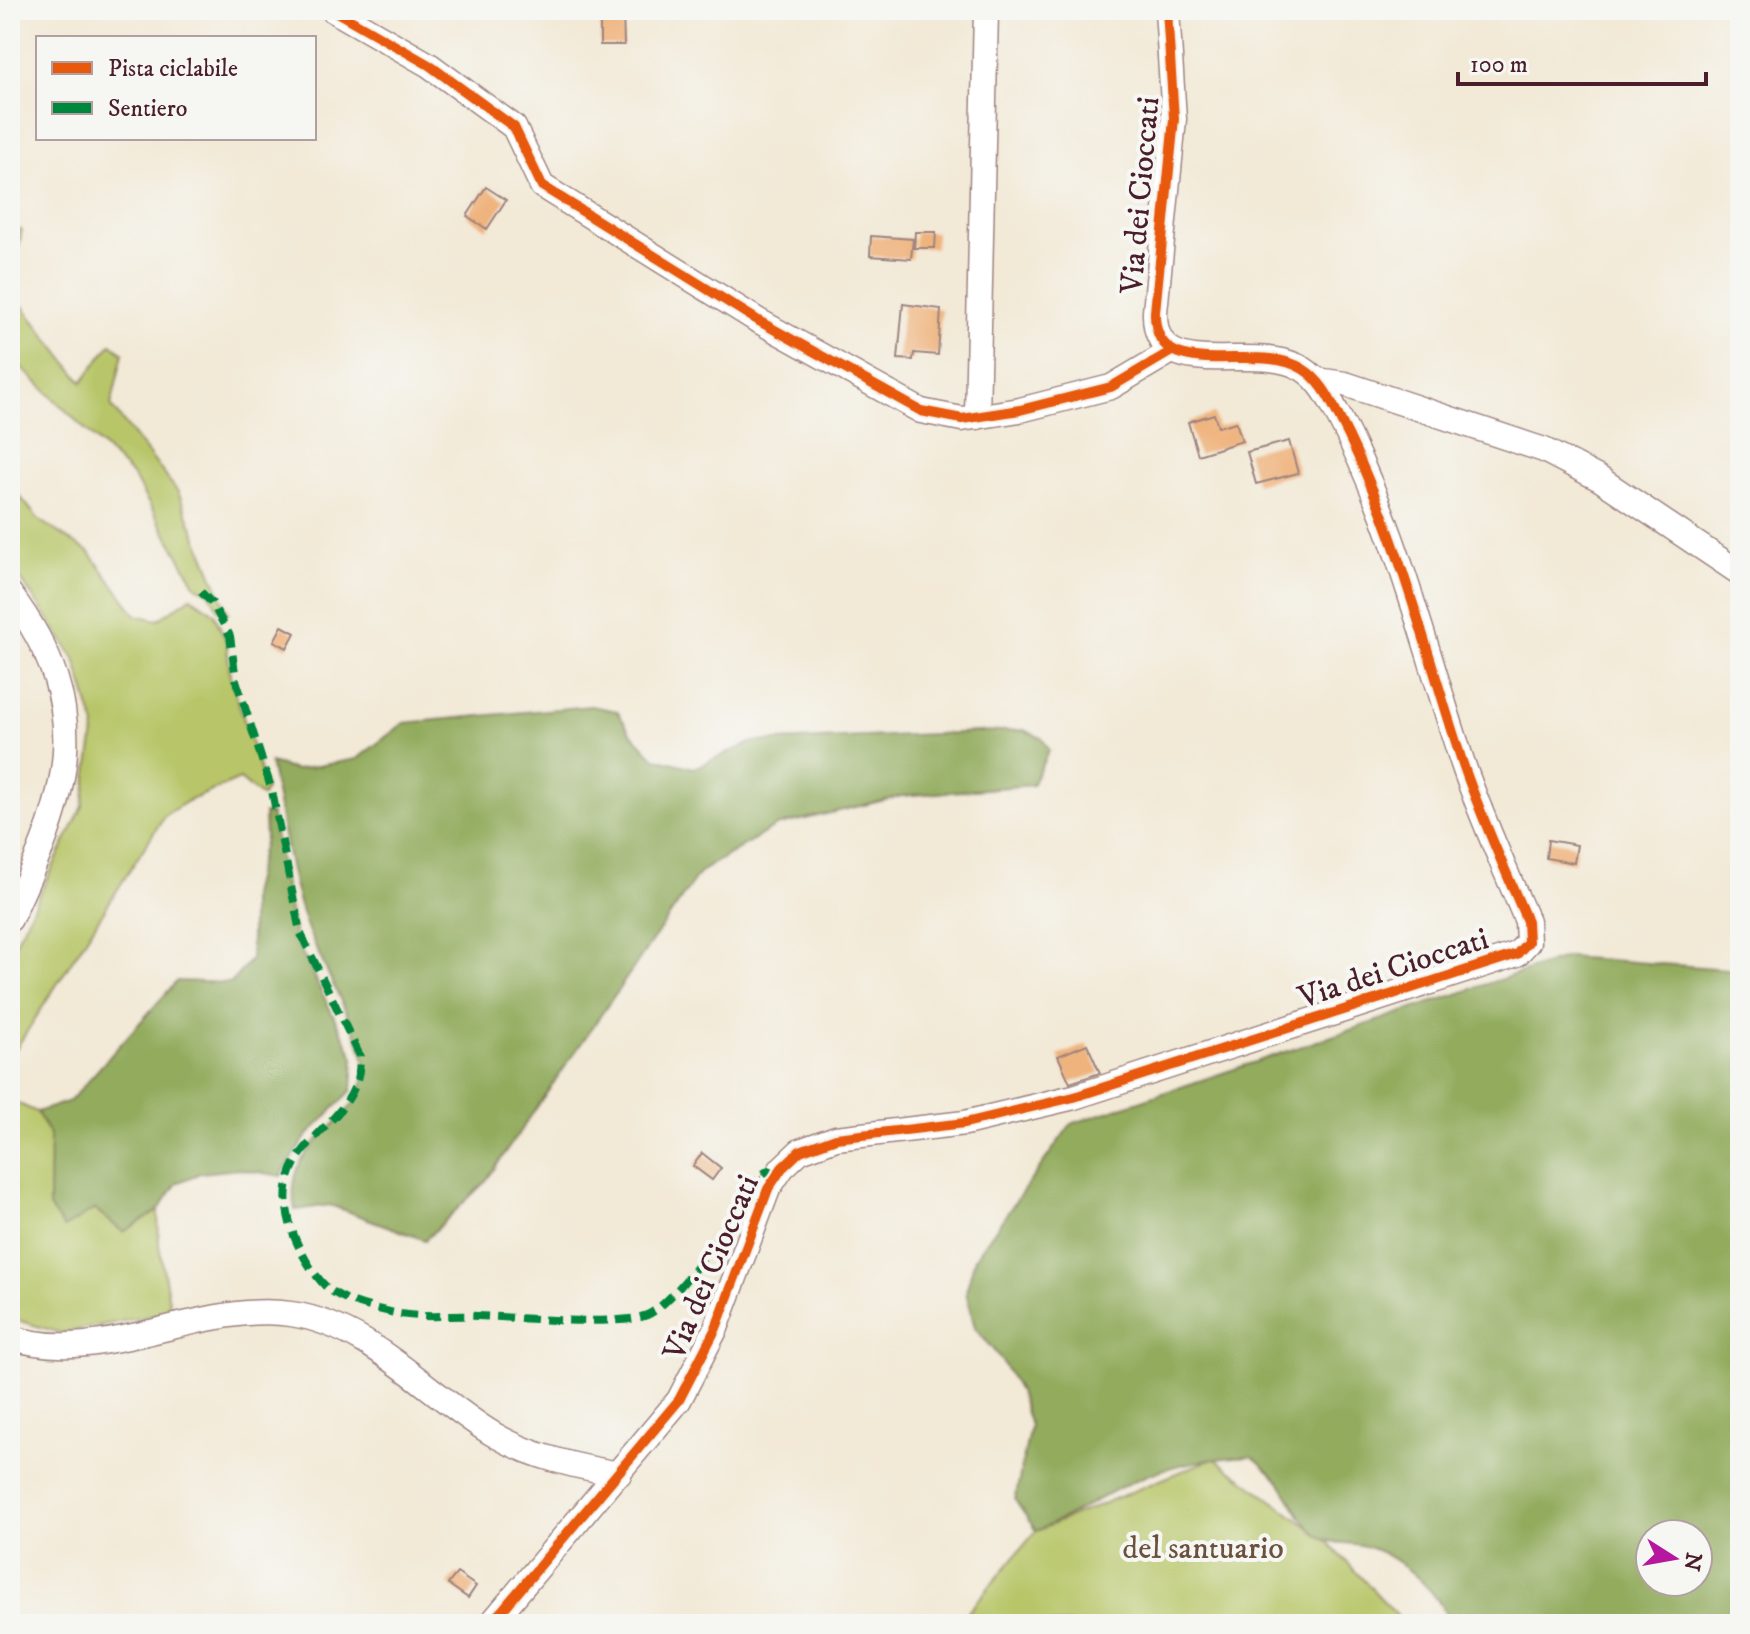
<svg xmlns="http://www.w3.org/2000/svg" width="1750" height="1634" viewBox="0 0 1750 1634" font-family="'IM FELL DW Pica',serif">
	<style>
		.green { fill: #b8c669; stroke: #81724a; stroke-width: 2 }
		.forest { fill: #92ab5d; stroke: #6e6544; stroke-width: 2; fill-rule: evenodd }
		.building { fill: #efb47e }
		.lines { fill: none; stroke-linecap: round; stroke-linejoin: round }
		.minor-casing { stroke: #9e8480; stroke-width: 27 }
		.minor { stroke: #fff; stroke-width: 24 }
		.quiet { stroke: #00873e; stroke-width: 8; stroke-dasharray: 16 8; stroke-linecap: butt }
		.cycleway-casing { stroke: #f6f6f2; stroke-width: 15 }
		.cycleway { stroke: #e8590c; stroke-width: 10 }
		.labels { text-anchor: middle; stroke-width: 8; stroke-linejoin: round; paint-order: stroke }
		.street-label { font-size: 32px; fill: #4a1f2b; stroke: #f6f6f2 }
		.park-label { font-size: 32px; fill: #6b513e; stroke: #f6f6f2 }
	</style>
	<rect width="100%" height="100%" fill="#f6f6f2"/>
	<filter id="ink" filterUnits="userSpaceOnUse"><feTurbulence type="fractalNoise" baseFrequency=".0125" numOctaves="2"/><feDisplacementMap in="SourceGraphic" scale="16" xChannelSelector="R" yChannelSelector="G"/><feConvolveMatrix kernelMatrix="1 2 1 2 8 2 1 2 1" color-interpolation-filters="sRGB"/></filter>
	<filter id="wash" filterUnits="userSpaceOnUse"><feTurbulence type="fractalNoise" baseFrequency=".006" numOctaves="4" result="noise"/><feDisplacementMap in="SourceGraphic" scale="32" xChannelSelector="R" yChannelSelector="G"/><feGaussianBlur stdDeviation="1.8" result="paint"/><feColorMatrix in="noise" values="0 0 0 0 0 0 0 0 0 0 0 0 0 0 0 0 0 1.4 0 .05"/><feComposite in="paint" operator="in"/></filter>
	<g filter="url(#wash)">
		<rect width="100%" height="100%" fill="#f2e9d6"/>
		<!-- green -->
		<g class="green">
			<polygon points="10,227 22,230 11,281 21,304 82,382 111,344 123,353 111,406 178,492 228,613 219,611 209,592 196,586 133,476 10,356"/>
			<polygon points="10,484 39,520 90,553 136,615 158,620 191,597 214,613 227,644 230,676 266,789 262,797 240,779 188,801 165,815 10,1058 10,954 83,806 95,726 75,659 10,563"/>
			<polygon points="10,1100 37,1112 50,1136 49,1207 95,1209 123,1232 158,1211 159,1245 171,1312 61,1333 10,1318"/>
			<polygon points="1214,1458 1326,1540 1405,1624 958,1624 1036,1531"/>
		</g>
		<!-- forest -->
		<g class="forest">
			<path d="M591 706 617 711 631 733 655 758 694 768 753 742 1024 730 1042 738 1049 750 1032 785 902 796 776 826 700 872 485 1182 425 1240 330 1205 295 1210C281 1131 366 1131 365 1065 364 1042 319 958 308 930 290 885 281 812 270 763L295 770 357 759 404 723Z"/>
			<polygon points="264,814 271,814 296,941 354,1057 352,1090 306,1137 281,1176 239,1169 200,1173 177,1183 158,1211 123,1232 95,1209 64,1228 49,1207 50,1136 37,1112 70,1101 177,981 231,983 251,959 251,895 265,838"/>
			<path d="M1567 957 1740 970V1624H1449C1440 1590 1394 1552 1360 1545 1349 1542 1334 1544 1324 1539 1301 1526 1294 1502 1279 1482 1272 1472 1261 1464 1252 1456 1213 1458 1173 1463 1136 1480 1102 1495 1071 1517 1036 1531L1015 1500 1030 1426 1019 1391 1000 1358 975 1328 966 1292 975 1258 1071 1124ZM1650 1534H1698V1582H1650Z"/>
		</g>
		<g id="blocks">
			<!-- building -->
			<g class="building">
				<polygon points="600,10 623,10 624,45 600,45"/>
				<polygon points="486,187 506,200 487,229 467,216"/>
				<polygon points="915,232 936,232 935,248 914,248"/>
				<polygon points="871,236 913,239 911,259 870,256"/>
				<polygon points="903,304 941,309 938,355 914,353 913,360 898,359"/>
				<polygon points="1214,414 1218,427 1236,422 1242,441 1198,455 1188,422"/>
				<polygon points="1289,441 1298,473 1256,484 1247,452"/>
				<polygon points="282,626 295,633 287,648 274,641"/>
				<polygon points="1548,840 1577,845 1574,863 1546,858"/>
				<polygon points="1087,1044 1100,1073 1070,1083 1058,1056"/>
				<polygon points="702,1153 721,1168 712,1180 693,1166"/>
				<polygon points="457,1573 476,1586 468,1598 448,1584"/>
			</g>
		</g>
	</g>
	<g filter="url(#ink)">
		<use href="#blocks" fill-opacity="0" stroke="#9e8480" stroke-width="2"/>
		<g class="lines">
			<defs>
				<g id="minor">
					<polyline points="333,10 429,65 514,127 542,186 757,320 921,411 962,419 1020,410 1111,387 1170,352"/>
					<polyline points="1317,380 1345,384 1544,450 1600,479 1740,573"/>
					<polyline points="977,417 986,10"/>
					<path d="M10 594C99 713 67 797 10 919"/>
					<path d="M10 1337C102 1368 197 1301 291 1314 370 1325 428 1395 493 1434 532 1457 575 1466 619 1474"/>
					<path d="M491 1624 679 1400 716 1328 768 1189 782 1168 800 1151 836 1138 965 1123 1074 1097 1517 954 1528 942 1527 921C1505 869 1481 817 1463 764 1424 646 1395 522 1336 411 1328 395 1319 379 1303 369 1255 339 1153 389 1155 312L1174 119 1167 10"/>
				</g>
			</defs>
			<!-- minor casing -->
			<use href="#minor" class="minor-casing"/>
			<!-- minor -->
			<use href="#minor" class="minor"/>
			<!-- quiet -->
			<path class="quiet" d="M201 592 212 603 230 636 236 680 272 791 300 932 360 1056C362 1133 262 1136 292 1230 298 1249 315 1279 331 1291 349 1303 379 1310 400 1314 425 1318 453 1315 478 1316 515 1317 619 1327 647 1315 681 1300 737 1208 761 1175L769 1170 777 1174"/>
			<defs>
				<g id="cycleway">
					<polyline points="333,10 429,65 514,127 542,186 757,320 921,411 962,419 1020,410 1111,387 1170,352"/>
					<path d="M491 1624 679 1400 716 1328 768 1189 782 1168 800 1151 836 1138 965 1123 1074 1097 1517 954 1528 942 1527 921C1505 869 1481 817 1463 764 1424 646 1395 522 1336 411 1328 395 1319 379 1303 369 1255 339 1153 389 1155 312L1174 119 1167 10"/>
				</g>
			</defs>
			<!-- cycleway casing -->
			<use href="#cycleway" class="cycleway-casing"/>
			<!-- cycleway -->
			<use href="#cycleway" class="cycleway"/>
		</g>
	</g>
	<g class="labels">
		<!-- street labels -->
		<g class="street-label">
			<text transform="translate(1139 195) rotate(-85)" y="11">Via dei Cioccati</text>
			<text transform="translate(1393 967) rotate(-18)" y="11">Via dei Cioccati</text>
			<text transform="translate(710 1267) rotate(-67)" y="11">Via dei Cioccati</text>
		</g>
		<!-- park labels -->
		<g class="park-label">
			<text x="1203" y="1558">del santuario</text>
		</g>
	</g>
	<!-- margin -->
	<rect width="1750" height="1634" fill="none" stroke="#f6f6f2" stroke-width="40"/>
	<!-- legend -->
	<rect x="36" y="36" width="280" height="104" fill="#f6f6f2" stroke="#b1a0a2" stroke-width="2"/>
	<rect x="52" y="62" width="40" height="12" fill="#e8590c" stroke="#b1a0a2" stroke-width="2"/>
	<text x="108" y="76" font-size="24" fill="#4a1f2b">Pista ciclabile</text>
	<rect x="52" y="102" width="40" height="12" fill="#00873e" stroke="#b1a0a2" stroke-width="2"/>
	<text x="108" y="116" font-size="24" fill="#4a1f2b">Sentiero</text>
	<!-- north arrow -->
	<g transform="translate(1674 1558) rotate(101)"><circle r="38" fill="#f6f6f2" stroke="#b1a0a2" stroke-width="2"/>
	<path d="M0-6L14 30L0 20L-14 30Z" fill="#b5179e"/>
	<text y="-12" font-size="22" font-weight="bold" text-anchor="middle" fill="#4a1f2b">N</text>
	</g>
	<!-- scale -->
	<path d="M1458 72v12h248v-12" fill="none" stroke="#4a1f2b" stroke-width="4"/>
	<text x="1470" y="72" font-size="24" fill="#4a1f2b" stroke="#f6f6f2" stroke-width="6" paint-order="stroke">100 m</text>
</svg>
